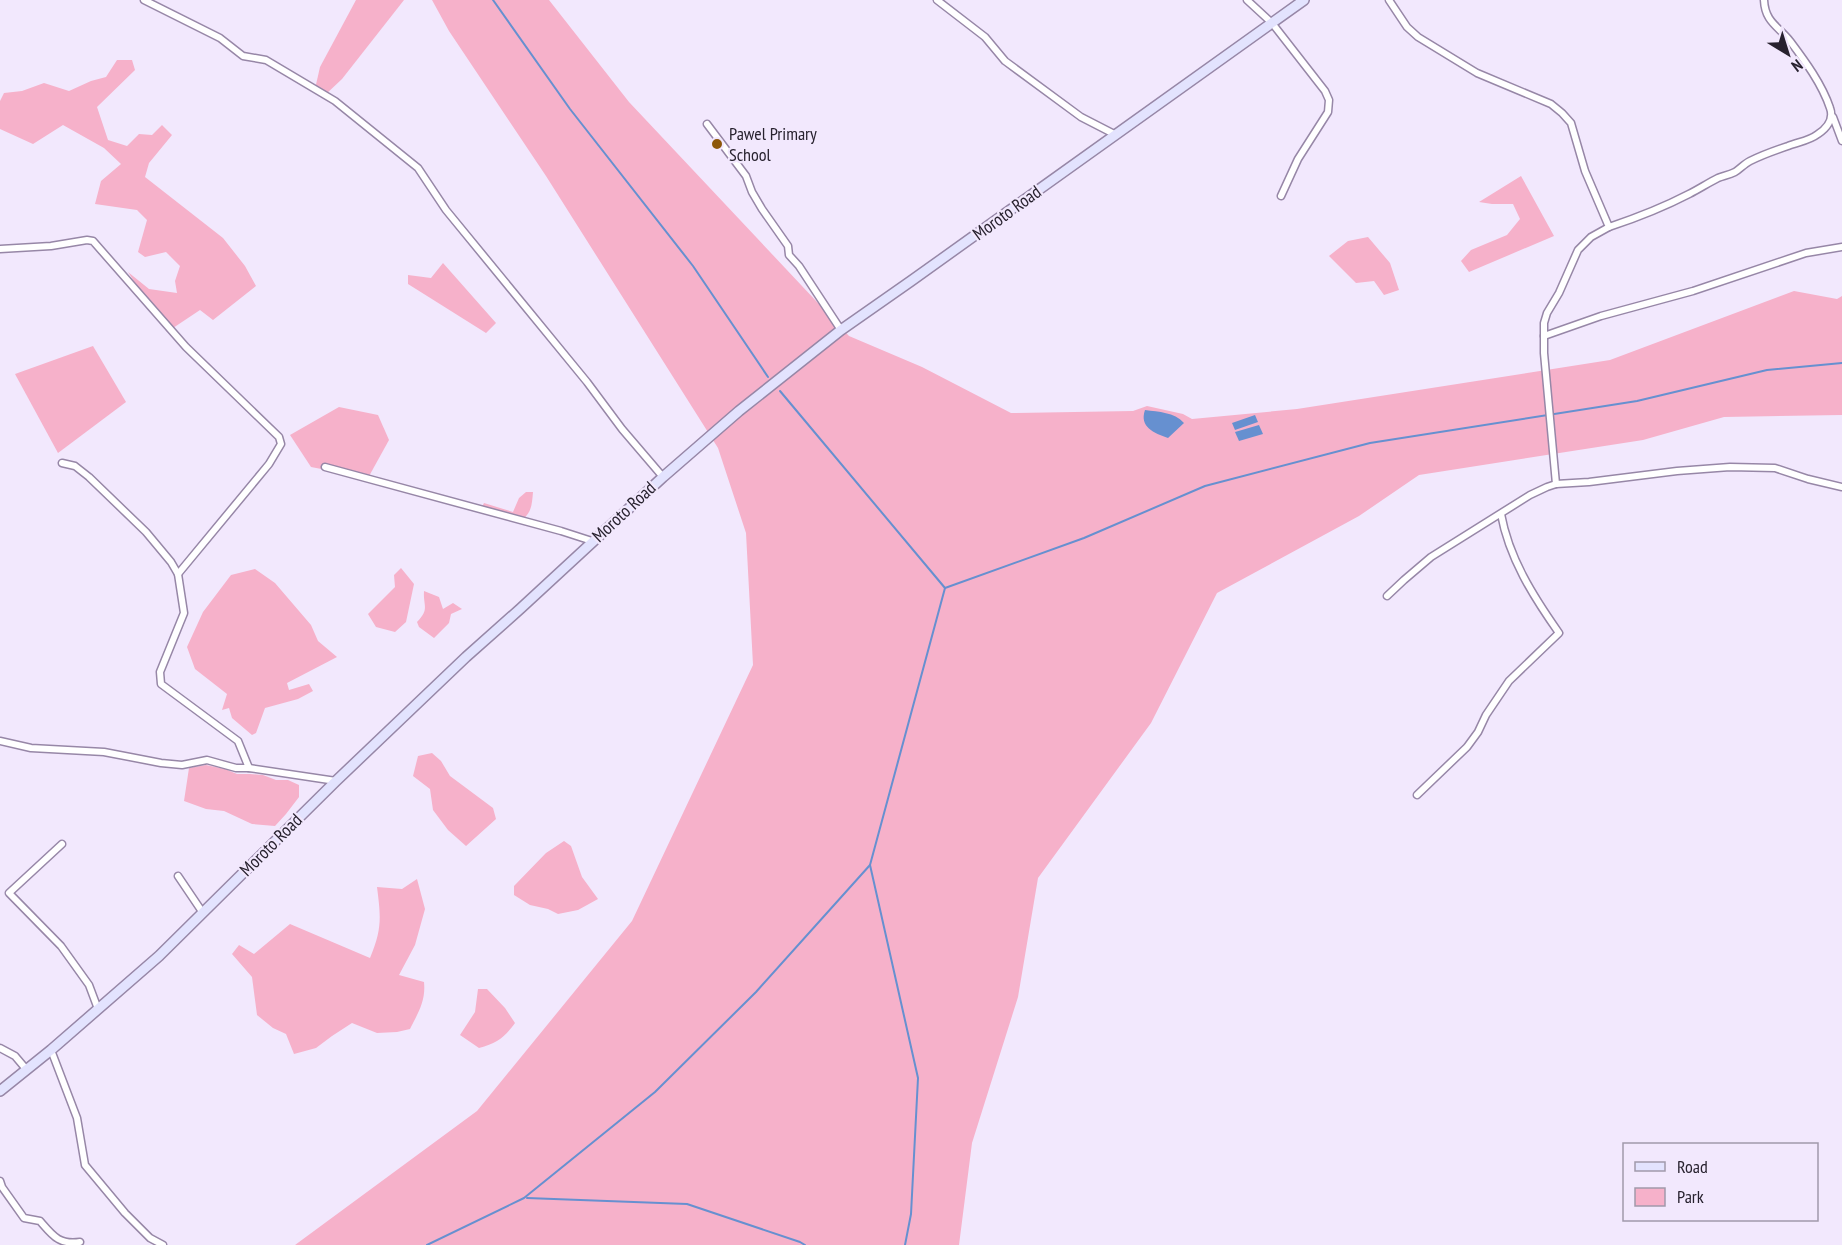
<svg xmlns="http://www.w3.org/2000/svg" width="1842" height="1245" viewBox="0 0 1842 1245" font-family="'PT Sans Narrow',sans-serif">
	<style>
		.green { fill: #f6b1ca }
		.water { fill: #6690d0 }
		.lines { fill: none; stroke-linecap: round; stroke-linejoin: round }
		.stream { stroke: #6690d0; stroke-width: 2 }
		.street-casing { stroke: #9787a7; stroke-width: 9 }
		.secondary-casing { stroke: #9787a7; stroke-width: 12 }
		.street { stroke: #fff; stroke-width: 6 }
		.secondary { stroke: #e3e3fe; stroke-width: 9 }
		.poi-dot { fill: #8d570a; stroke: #f2e8fd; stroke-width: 2 }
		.labels { text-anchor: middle; stroke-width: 4.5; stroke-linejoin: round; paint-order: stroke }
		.poi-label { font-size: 18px; fill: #28222f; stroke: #f2e8fd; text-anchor: start }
		.street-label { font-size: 18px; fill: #28222f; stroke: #f2e8fd }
	</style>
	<rect width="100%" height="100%" fill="#f2e8fd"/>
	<!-- green -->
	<g class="green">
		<polygon points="356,0 404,0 342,79 325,95 315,89 320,67"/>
		<polygon points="432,0 549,0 629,102 849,336 922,367 1011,413 1133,411 1147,406 1183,414 1192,419 1297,409 1610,360 1794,291 1837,299 1842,296 1842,415 1724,417 1643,440 1419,475 1359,516 1217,593 1151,723 1038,878 1018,997 972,1143 959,1245 295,1245 477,1111 632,921 753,665 746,533 718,448 546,176 449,31"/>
		<polygon points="117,60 132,60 135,70 97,107 108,140 127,146 139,134 152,135 162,125 172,135 149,163 145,177 223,238 245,266 256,286 213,320 200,310 167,332 128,272 149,289 177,293 175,281 180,266 166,252 145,257 138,252 147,220 137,210 95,204 101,181 121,164 104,148 63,125 33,144 0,129 0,101 4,93 22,91 44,83 69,91 91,81 106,77"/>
		<polygon points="1521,176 1554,236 1469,272 1461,261 1471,250 1507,235 1520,219 1513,204 1492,204 1479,202"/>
		<polygon points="1368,237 1390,263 1399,290 1384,295 1374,281 1356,283 1329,256 1348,241"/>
		<polygon points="443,263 496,323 486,333 408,284 408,275 431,278"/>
		<polygon points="93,346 126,402 58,453 15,374"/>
		<polygon points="339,407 378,415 389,440 368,478 311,467 290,435"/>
		<path d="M526 492H533C532 503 532 512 523 519L481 509 484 503 513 512 519 498Z"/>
		<polygon points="401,568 414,584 406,622 395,632 376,627 368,614 395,587 394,575"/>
		<polygon points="255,569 275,583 311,625 318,641 337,657 287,683 289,690 309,684 313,691 298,699 265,708 256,733 252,735 232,718 229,708 222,710 227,694 195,669 187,647 203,612 231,575"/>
		<path d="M424 591 439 597 443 609 453 603 462 609 451 614 449 623 434 638 419 627 417 622C430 609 423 606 424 591Z"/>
		<polygon points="432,753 441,761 450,776 493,808 496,819 466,846 448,830 433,810 430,789 413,776 418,756"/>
		<polygon points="206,765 225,769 237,774 250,774 263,775 276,780 288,780 299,785 299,797 286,814 275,826 252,824 224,811 206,809 184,801 189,768"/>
		<polygon points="564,841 571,846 582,877 598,899 578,910 558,914 548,909 530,905 514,895 514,886 546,853"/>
		<path d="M417 879 425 909 415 945 399 975 424 982C426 1001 418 1013 410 1029L397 1032 377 1033 352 1023 332 1036 316 1048 294 1054 286 1034 273 1028 257 1015 252 977 232 954 239 945 254 954 290 924 370 958C382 929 381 918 377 887L402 889Z"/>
		<path d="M478 989H487L505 1008 515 1023C504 1038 497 1043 479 1048L460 1035 475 1012Z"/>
	</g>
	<!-- water -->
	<g class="water">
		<path d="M1145 410C1159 412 1174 412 1184 423L1168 438C1154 433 1139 427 1145 410Z"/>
		<polygon points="1255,415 1258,422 1235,430 1232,423"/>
		<polygon points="1259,425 1263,434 1239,441 1235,432"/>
	</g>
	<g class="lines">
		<!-- stream -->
		<g class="stream">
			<polyline points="493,0 570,109 693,266 768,377"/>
			<polyline points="780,391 945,588"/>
			<polyline points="945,588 1084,538 1205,486 1370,443 1637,401 1767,370 1842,363"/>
			<polyline points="870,865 918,1078 911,1214 905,1245"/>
			<polyline points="527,1198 687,1204 800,1242 805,1245"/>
			<polyline points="427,1245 524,1198 655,1092 756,992 870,865 945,588"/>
		</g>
		<defs>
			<g id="street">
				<polyline points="144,0 220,38 243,56 266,60 335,101 418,168 446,210 587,382 622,429 663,477"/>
				<polyline points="937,0 985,37 1005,61 1081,117 1116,135"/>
				<polyline points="1247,0 1272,23 1325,91 1329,100 1328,112 1298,159 1281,196"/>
				<polyline points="1389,0 1407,27 1418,37 1477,73 1551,104 1562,113 1571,123 1585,171 1609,227 1591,237 1578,250 1559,293 1547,313 1544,323 1544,353 1556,484"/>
				<polyline points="1833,117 1842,141"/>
				<polyline points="707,124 746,176 752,192 762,209 788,246 789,255 799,266 841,330"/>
				<path d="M1609 227C1636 218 1664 207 1689 194 1699 189 1708 183 1718 178 1723 176 1729 175 1735 172 1740 169 1744 164 1750 161 1762 155 1776 150 1788 146 1798 142 1809 141 1818 134 1827 128 1834 119 1830 108 1822 84 1805 61 1790 41 1778 26 1765 22 1764 0"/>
				<polyline points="0,249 51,246 87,240 93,241 186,347 279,437 281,444 269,464 178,574"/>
				<polyline points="1544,336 1601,316 1693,291 1806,253 1842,247"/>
				<polyline points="62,463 75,466 89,477 146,532 171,562 178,574 184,613 160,672 161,684 238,741 249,768"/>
				<polyline points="325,467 561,531 592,541"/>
				<polyline points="1387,596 1404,580 1431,557 1530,495 1547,487 1556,484 1589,482 1677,471 1730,467 1775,468 1808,479 1842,487"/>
				<polyline points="0,741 31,748 104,752 161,763 182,765 207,760 236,768 249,768 336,781"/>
				<path d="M1417 795 1467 747 1478 732 1486 715 1509 681 1559 633C1533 596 1509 558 1501 514"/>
				<polyline points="62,844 9,893 61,946 89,985 98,1009"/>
				<polyline points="178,876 203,913"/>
				<polyline points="0,1048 15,1056 26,1069"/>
				<polyline points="51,1050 77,1118 85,1165 125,1213 150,1238 163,1245"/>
				<path d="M0 1181 2 1187 24 1218 40 1221C53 1236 59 1245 80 1242"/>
			</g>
			<polyline id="secondary" points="0,1091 51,1050 159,956 336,781 466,657 520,609 663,477 739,411 841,330 911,281 1304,0"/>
		</defs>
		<!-- street casing -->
		<use href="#street" class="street-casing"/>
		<!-- secondary casing -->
		<use href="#secondary" class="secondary-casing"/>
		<!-- street -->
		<use href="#street" class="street"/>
		<!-- secondary -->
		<use href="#secondary" class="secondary"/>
	</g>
	<!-- markers -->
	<circle class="poi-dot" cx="717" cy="144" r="6"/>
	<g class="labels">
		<!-- poi labels -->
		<g class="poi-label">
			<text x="729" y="140">Pawel Primary<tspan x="729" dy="21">School</tspan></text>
		</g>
		<!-- street labels -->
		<g class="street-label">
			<text transform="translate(1007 213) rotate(-36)" y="6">Moroto Road</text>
			<text transform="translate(624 512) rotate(-43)" y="6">Moroto Road</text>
			<text transform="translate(271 845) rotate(-45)" y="6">Moroto Road</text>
		</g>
	</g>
	<!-- legend -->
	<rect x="1623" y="1143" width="195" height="78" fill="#f2e8fd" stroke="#a199ab" stroke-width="1.5"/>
	<rect x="1635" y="1162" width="30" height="9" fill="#e3e3fe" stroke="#a199ab" stroke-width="1.5"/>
	<text x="1677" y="1173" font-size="18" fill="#28222f">Road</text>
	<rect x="1635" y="1188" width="30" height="18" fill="#f6b1ca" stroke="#a199ab" stroke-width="1.5"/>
	<text x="1677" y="1203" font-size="18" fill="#28222f">Park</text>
	<!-- north arrow -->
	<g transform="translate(1788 54) rotate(142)" stroke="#f2e8fd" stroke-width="4.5" paint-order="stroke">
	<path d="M0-4.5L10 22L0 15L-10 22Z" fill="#28222f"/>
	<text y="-9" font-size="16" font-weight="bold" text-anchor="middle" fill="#28222f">N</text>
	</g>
</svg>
